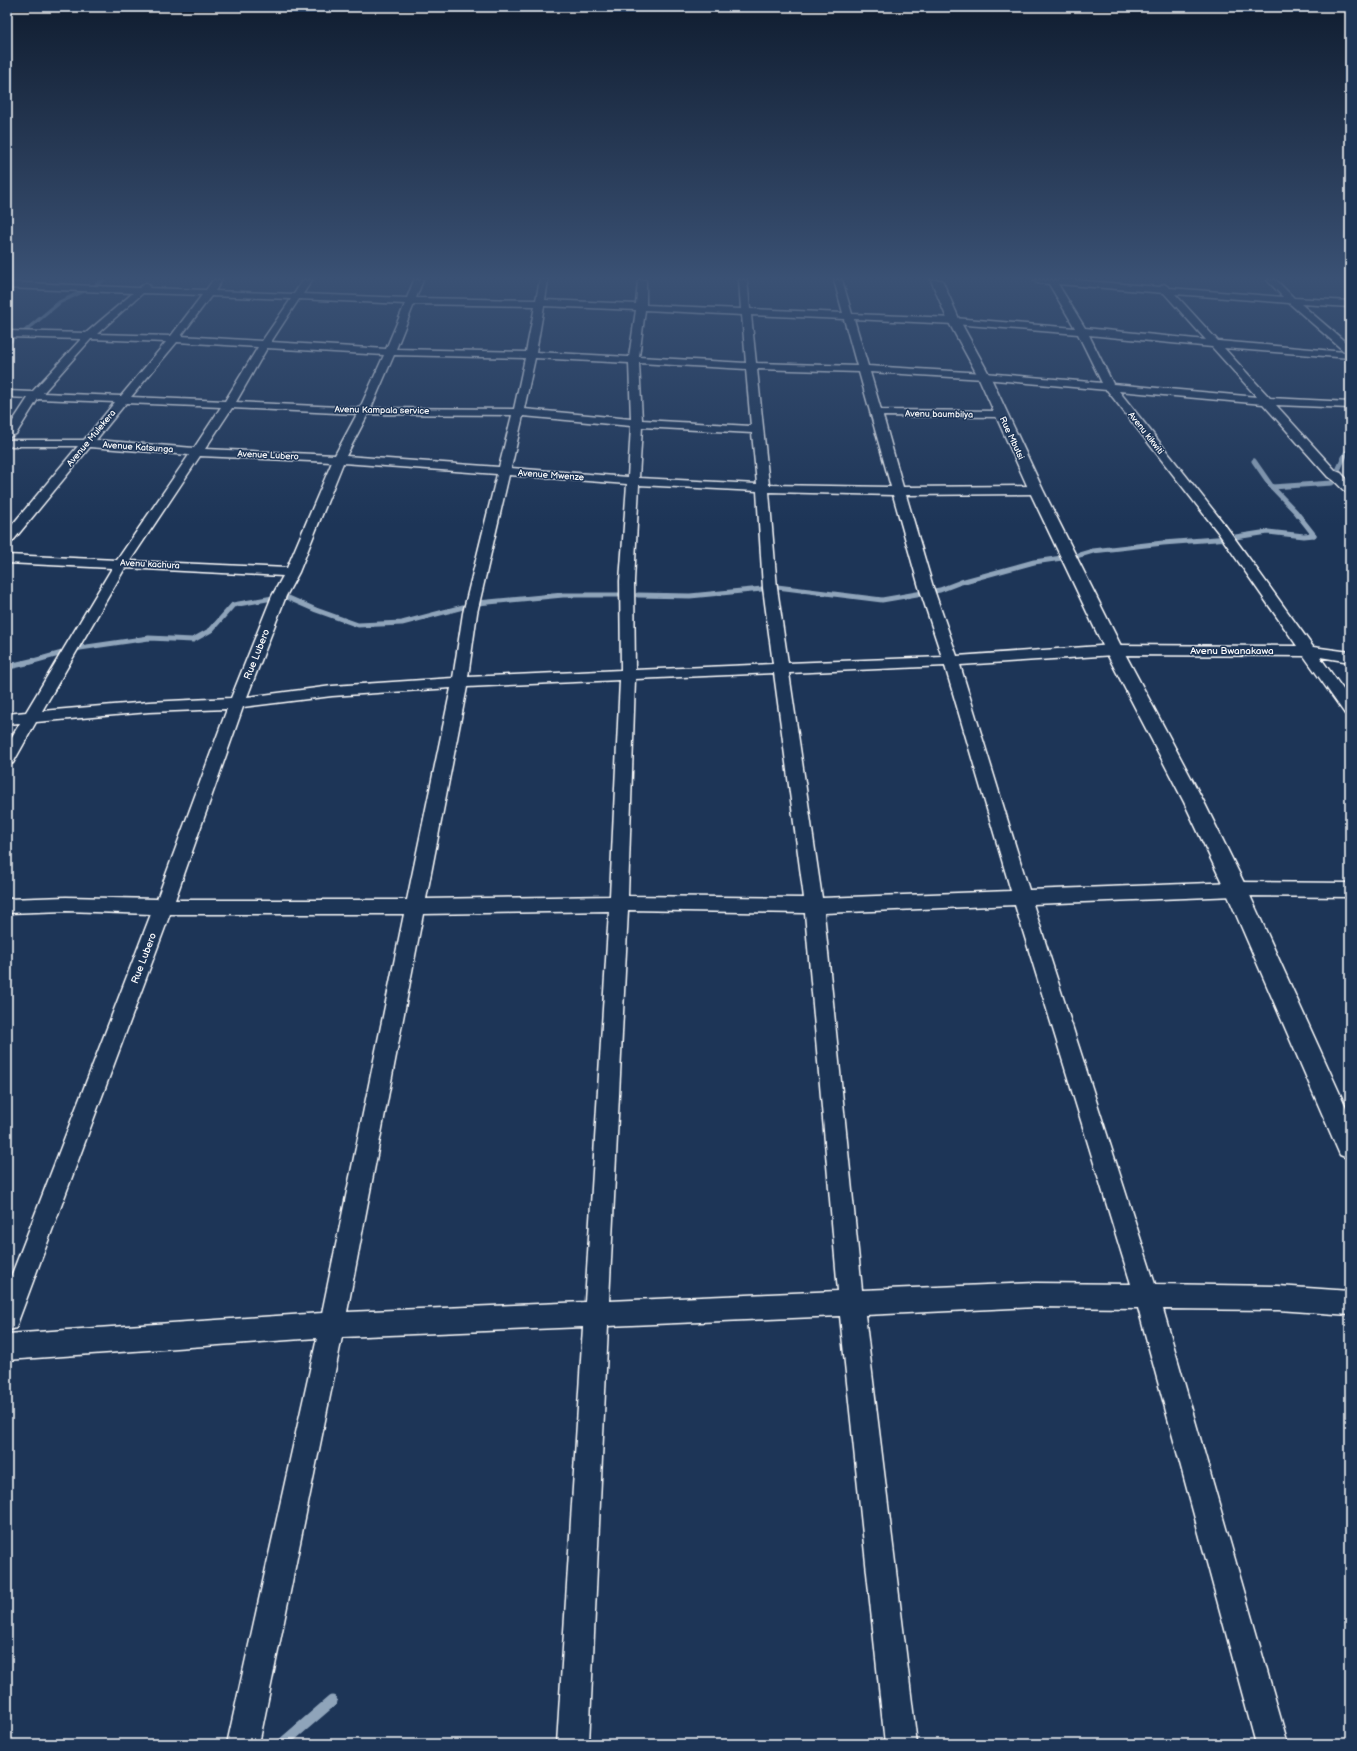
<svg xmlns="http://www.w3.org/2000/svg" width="1357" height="1751" viewBox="0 0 1357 1751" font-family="'Balsamiq Sans',sans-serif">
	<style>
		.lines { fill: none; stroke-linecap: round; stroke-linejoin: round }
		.stream-far3 { stroke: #8fa4ba; stroke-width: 4 }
		.stream-far2 { stroke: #8fa4ba; stroke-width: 5 }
		.stream-far1 { stroke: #8fa4ba; stroke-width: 6 }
		.stream { stroke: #8fa4ba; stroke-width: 11 }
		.street-casing { stroke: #fff; stroke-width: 3 }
		.secondary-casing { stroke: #fff; stroke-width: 3 }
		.street { fill: #1d3557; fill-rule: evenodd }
		.secondary { fill: #1d3557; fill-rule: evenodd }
		.labels { text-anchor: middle; stroke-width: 3; stroke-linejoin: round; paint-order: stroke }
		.far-street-label { font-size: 9px; fill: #fff; stroke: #1d3557 }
		.street-label { font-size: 10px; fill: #fff; stroke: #1d3557 }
	</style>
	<rect width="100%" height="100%" fill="#1d3557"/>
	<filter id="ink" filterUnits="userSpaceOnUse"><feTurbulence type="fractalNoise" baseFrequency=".025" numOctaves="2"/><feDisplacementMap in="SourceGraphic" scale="8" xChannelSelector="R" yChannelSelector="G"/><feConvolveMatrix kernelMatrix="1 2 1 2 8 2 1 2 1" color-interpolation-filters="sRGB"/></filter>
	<g filter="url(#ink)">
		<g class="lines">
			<!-- stream-far3 -->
			<g class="stream-far3">
				<polyline points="96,285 103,280"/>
				<polyline points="24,332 60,302 88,289"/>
				<polyline points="7,343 12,340"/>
			</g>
			<!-- stream-far2 -->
			<g class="stream-far2">
				<polyline points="1254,461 1272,487 1296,512 1314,535"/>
				<polyline points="1272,487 1332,483 1346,453 1350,452"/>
				<polyline points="777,587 882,600 940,590 961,582 1034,562 1076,556 1093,551 1163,543 1229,538 1268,532 1304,536 1314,535"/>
				<polyline points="638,595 690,596 762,589"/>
				<polyline points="478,603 563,595 619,595"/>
				<polyline points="30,662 80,648 149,638 193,640 211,630 233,605 284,596 316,610 358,625 402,623 463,607"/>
			</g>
			<!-- stream-far1 -->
			<polyline class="stream-far1" points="7,667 33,661"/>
			<!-- stream -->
			<polyline class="stream" points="282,1744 332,1701"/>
			<defs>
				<path id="street" d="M213 280H222L215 291 294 294 303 280H312L303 294 407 298 414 280H423L416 298 536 300 540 280H548L545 300 636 304 638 280H646V305L741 309 739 280H747L750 309 843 313 834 280H842L852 314 954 318 1075 328 1049 284 1038 283 1034 280H1074L1160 287 1164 284 1170 288 1283 297 1267 280H1276L1294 298 1350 301V307L1301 304 1350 346V358L1224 348 1270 398 1350 402V408L1276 405 1336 471 1341 473 1350 483V494C1341 491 1337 480 1328 477L1263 404 1119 391 1225 525 1313 647 1350 652V662L1320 657 1350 699V715L1345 714 1304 656 1114 655 960 665 1029 890 1236 882 1350 883V897L1236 896 1033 904 1155 1284 1278 1286 1350 1291V1315L1278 1310 1163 1309 1288 1744H1256L1138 1308 1036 1307 865 1315 917 1744H885L840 1316 608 1326 589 1744H557L583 1327 342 1337 259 1744H227L317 1338 7 1360V1334L322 1313 404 914H170L19 1319 16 1328 7 1331V1287L151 914 66 911 7 913V899L66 897 157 899 227 709 149 712 36 722 13 763 7 765V745L20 723 7 724V714L26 712 112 568 7 563V555L117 560 189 455 90 447 12 542 7 543V531L78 446H7V440H84L115 402 38 399 16 434 7 438V430L28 398 7 397V391L32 392 81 339 7 337V331L86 333 133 293 7 288V282L139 288 146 283 150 286 149 288 206 290ZM1058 284 1164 293 1206 340 1085 328ZM143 293 202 295 171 336 97 334ZM1175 294 1289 303 1345 352 1218 341ZM211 296 291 299 262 341 181 336ZM299 299 405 304 386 349 271 342ZM414 304 535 306 526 352 396 349ZM544 306 636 310 629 357 536 352ZM645 310 742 315 746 363 639 357ZM751 315 844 319 857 366 756 363ZM854 319 954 324 1078 334 1102 383 984 373 868 366ZM1089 335 1212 347 1257 397 1113 384ZM91 339 166 342 121 396 43 393ZM177 342 258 347 225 401 131 397ZM267 348 384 355 360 408 236 402ZM394 355 525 358 514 409 371 408ZM535 358 629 363 631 419 524 409ZM639 363 746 369 751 426 642 420ZM757 369 859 372 891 487 769 485ZM870 372 984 379 1107 390 1217 531 1297 646 1114 645 957 656 933 587 906 495 1036 494 1040 493 1042 490 1040 487 1036 486 903 487 883 416 1001 417 1006 414 1001 411 881 410ZM126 403 221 407 194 448 96 440ZM232 408 357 414 335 455 205 449ZM368 414 512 415 499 467 346 456ZM523 416 631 426 628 477 511 468ZM642 427 752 433 757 484 639 478ZM200 456 332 462 287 568 130 561ZM343 463 497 474 463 613 453 678 332 686 247 697 286 596 299 572ZM509 475 627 484 620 581 621 670 468 677 477 613ZM639 485 757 491 763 588 773 664 635 670 634 581ZM769 492 893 495 919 587 942 657 788 663 777 588ZM125 568 283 576 272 596 231 698 149 702 42 711ZM945 666 1011 891 822 898 789 673ZM774 673 804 898 628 896 635 679ZM620 680 610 896 426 899 467 687ZM451 688 407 900H175L243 707 332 696ZM1015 905 1131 1284 1036 1283 862 1290 824 913ZM628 910 805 913 838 1291 609 1301ZM609 911 585 1302 347 1312 423 914Z"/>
				<polygon id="secondary" points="931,280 942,280 960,321 990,376 1043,490 1123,650 1204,802 1247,889 1350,1116 1350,1159 1340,1155 1225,889 1184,802 1105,650 1029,490 978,376 948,321"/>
			</defs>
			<!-- street casing -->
			<use href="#street" class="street-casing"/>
			<!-- secondary casing -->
			<use href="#secondary" class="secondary-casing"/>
			<!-- street -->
			<use href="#street" class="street"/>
			<!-- secondary -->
			<use href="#secondary" class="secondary"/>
		</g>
	</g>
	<!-- sky -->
	<linearGradient id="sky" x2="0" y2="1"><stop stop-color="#101d30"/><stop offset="0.53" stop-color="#3a5174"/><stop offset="1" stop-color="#3a5174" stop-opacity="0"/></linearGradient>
	<rect width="1357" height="525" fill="url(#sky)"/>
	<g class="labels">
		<!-- far-street labels -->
		<g class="far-street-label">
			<text transform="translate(382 410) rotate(1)" y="3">Avenu Kampala service</text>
			<text transform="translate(939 414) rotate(1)" y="3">Avenu baumbilya</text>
			<text transform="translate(1146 433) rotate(52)" y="3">Avenu kikwiti</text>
			<text transform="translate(91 438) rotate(-50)" y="3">Avenue Mulekera</text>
			<text transform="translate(1012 438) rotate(65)" y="3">Rue Mbutsi</text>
			<text transform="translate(138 447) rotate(4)" y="3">Avenue Katsunga</text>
			<text transform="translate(268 455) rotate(3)" y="3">Avenue Lubero</text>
			<text transform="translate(551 475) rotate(4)" y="3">Avenue Mwenze</text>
			<text transform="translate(150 564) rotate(3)" y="3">Avenu kachura</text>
		</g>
		<!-- street labels -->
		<g class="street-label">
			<text x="1232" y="654">Avenu Bwanakawa</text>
			<text transform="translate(256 654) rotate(-68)" y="4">Rue Lubero</text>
			<text transform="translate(143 958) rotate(-69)" y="4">Rue Lubero</text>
		</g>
	</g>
	<!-- margin -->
	<rect width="1357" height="1751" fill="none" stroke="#1d3557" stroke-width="24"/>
	<rect x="12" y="12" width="1333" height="1727" fill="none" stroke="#fff" stroke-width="1.5" filter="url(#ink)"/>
</svg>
